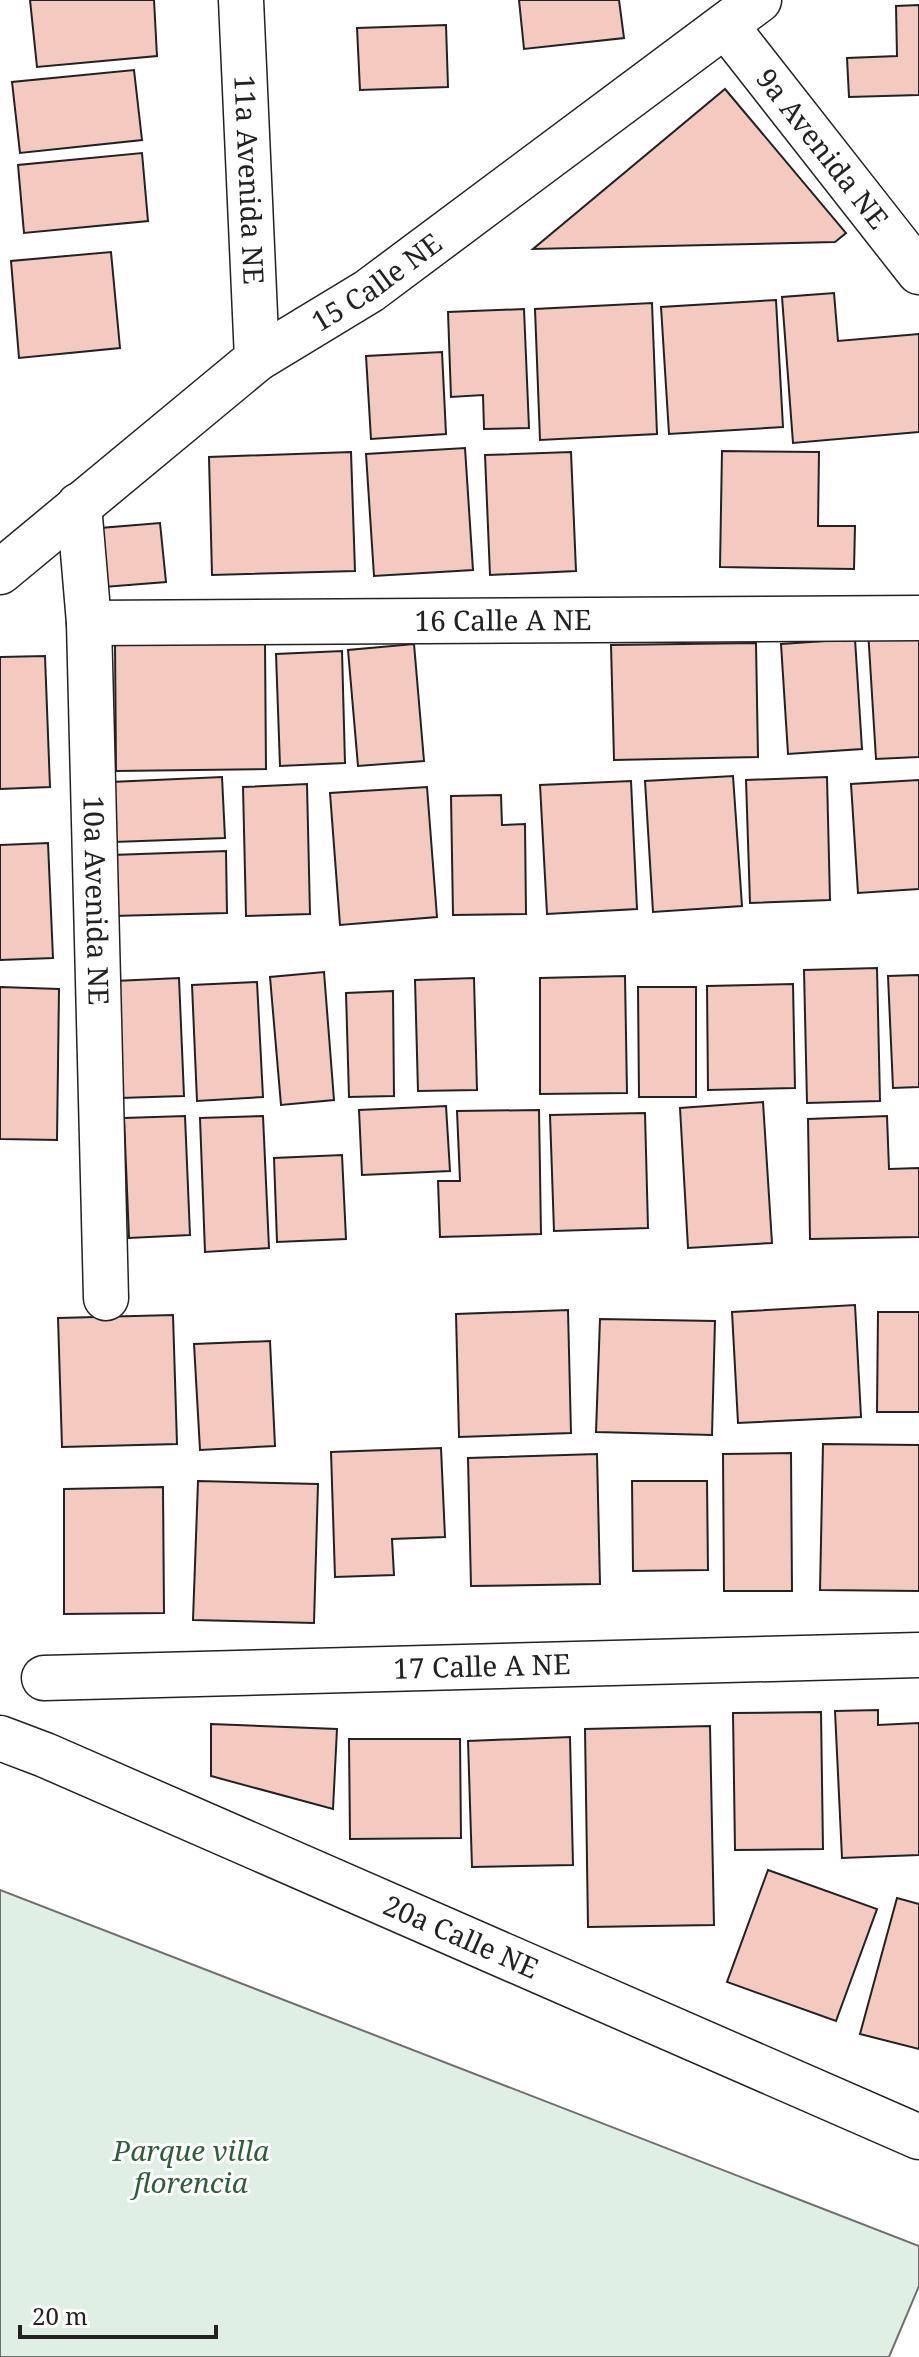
<svg xmlns="http://www.w3.org/2000/svg" width="919" height="2357" viewBox="0 0 919 2357" font-family="'Noto Serif',serif">
	<style>
		.green { fill: #e0efe3; stroke: #6f6f6f; stroke-width: 2 }
		.building { fill: #f3c9c0; stroke: #222; stroke-width: 2 }
		.lines { fill: none; stroke-linecap: round; stroke-linejoin: round }
		.street-casing { stroke: #222; stroke-width: 47 }
		.street { stroke: #fff; stroke-width: 44 }
		.labels { text-anchor: middle; stroke-width: 6; stroke-linejoin: round; paint-order: stroke }
		.street-label { font-size: 28px; fill: #222; stroke: #fff }
		.park-label { font-size: 28px; font-style: italic; fill: #2f5e38; stroke: #fff }
	</style>
	<rect width="100%" height="100%" fill="#fff"/>
	<!-- green -->
	<polygon class="green" points="0,1890 919,2246 919,2286 889,2357 0,2357"/>
	<!-- building -->
	<g class="building">
		<polygon points="30,0 154,0 157,56 37,67"/>
		<polygon points="519,0 619,0 624,38 524,49"/>
		<polygon points="919,5 919,95 849,97 847,58 897,56 896,6"/>
		<polygon points="446,25 448,87 360,90 357,28"/>
		<polygon points="134,70 142,140 20,153 12,82"/>
		<polygon points="725,89 846,233 835,242 533,249"/>
		<polygon points="142,153 148,221 24,233 18,165"/>
		<polygon points="111,252 120,348 19,358 11,261"/>
		<polygon points="834,293 838,341 919,334 919,432 793,443 782,297"/>
		<polygon points="776,300 783,427 669,434 661,307"/>
		<polygon points="652,303 657,434 540,440 535,309"/>
		<polygon points="524,309 529,428 484,429 483,395 451,397 448,312"/>
		<polygon points="442,352 446,434 371,439 366,356"/>
		<polygon points="465,448 473,570 374,576 366,454"/>
		<polygon points="722,451 819,452 818,526 855,526 854,569 720,567"/>
		<polygon points="351,452 355,571 212,575 209,457"/>
		<polygon points="571,452 576,571 490,575 485,455"/>
		<polygon points="160,523 166,582 104,587 100,528"/>
		<polygon points="919,627 919,757 876,759 868,630"/>
		<polygon points="855,639 862,749 788,754 781,644"/>
		<polygon points="265,642 266,769 116,771 115,643"/>
		<polygon points="756,643 758,757 614,760 611,645"/>
		<polygon points="414,644 424,761 358,766 348,650"/>
		<polygon points="342,651 345,763 280,766 276,654"/>
		<polygon points="45,656 50,787 0,789 0,657"/>
		<polygon points="733,776 742,906 653,912 645,781"/>
		<polygon points="222,777 225,838 114,842 111,782"/>
		<polygon points="827,777 830,900 750,903 746,780"/>
		<polygon points="919,780 919,889 858,893 851,784"/>
		<polygon points="631,781 637,909 547,914 540,785"/>
		<polygon points="307,784 310,914 246,916 243,787"/>
		<polygon points="427,787 437,917 340,925 330,793"/>
		<polygon points="501,795 502,825 525,824 526,914 453,915 451,796"/>
		<polygon points="48,843 53,958 0,960 0,845"/>
		<polygon points="226,851 227,913 113,916 112,855"/>
		<polygon points="877,968 880,1101 807,1103 804,970"/>
		<polygon points="324,972 334,1100 281,1105 270,977"/>
		<polygon points="919,975 919,1087 893,1088 888,976"/>
		<polygon points="625,976 627,1093 540,1094 540,978"/>
		<polygon points="179,978 184,1096 120,1098 115,981"/>
		<polygon points="474,978 477,1090 418,1091 415,980"/>
		<polygon points="257,982 263,1097 197,1101 192,985"/>
		<polygon points="793,984 795,1088 708,1090 707,986"/>
		<polygon points="0,987 59,989 57,1140 0,1139"/>
		<polygon points="638,987 696,987 696,1097 639,1097"/>
		<polygon points="393,991 394,1096 349,1097 346,993"/>
		<polygon points="763,1102 772,1243 688,1248 680,1108"/>
		<polygon points="446,1106 450,1171 362,1175 359,1110"/>
		<polygon points="539,1110 541,1234 440,1237 438,1181 460,1181 457,1111"/>
		<polygon points="645,1113 648,1228 554,1231 550,1115"/>
		<polygon points="185,1116 190,1235 129,1238 124,1118"/>
		<polygon points="263,1116 269,1248 205,1252 200,1118"/>
		<polygon points="887,1116 889,1169 919,1168 919,1237 810,1239 808,1119"/>
		<polygon points="342,1155 346,1239 277,1242 274,1158"/>
		<polygon points="855,1305 861,1417 738,1423 732,1312"/>
		<polygon points="568,1310 571,1433 459,1437 456,1314"/>
		<polygon points="878,1312 919,1312 919,1412 877,1412"/>
		<polygon points="173,1315 177,1444 62,1447 58,1318"/>
		<polygon points="600,1319 715,1321 712,1435 596,1432"/>
		<polygon points="270,1341 275,1446 200,1450 194,1344"/>
		<polygon points="823,1444 919,1445 919,1591 820,1590"/>
		<polygon points="441,1448 445,1537 392,1539 394,1575 335,1577 331,1452"/>
		<polygon points="791,1453 792,1591 724,1591 723,1454"/>
		<polygon points="597,1454 600,1584 471,1586 468,1458"/>
		<polygon points="198,1481 318,1484 314,1623 193,1620"/>
		<polygon points="632,1481 707,1481 708,1570 633,1571"/>
		<polygon points="163,1487 164,1613 64,1614 64,1489"/>
		<polygon points="878,1710 878,1725 919,1723 919,1855 842,1858 835,1711"/>
		<polygon points="821,1712 823,1849 735,1850 733,1713"/>
		<polygon points="211,1724 337,1729 333,1809 211,1776"/>
		<polygon points="710,1726 714,1925 588,1927 585,1729"/>
		<polygon points="570,1737 573,1865 472,1867 468,1741"/>
		<polygon points="349,1739 460,1739 461,1838 350,1839"/>
		<polygon points="768,1870 877,1909 836,2021 727,1982"/>
		<polygon points="897,1898 919,1904 919,2049 860,2034"/>
	</g>
	<g class="lines">
		<defs>
			<g id="street">
				<path id="s1" d="M241 0 257 359"/>
				<path id="s2" d="M726 26 919 272"/>
				<path id="s3" d="M79 505 89 623 106 1298"/>
				<path id="s4" d="M0 572 257 359 369 291 759 0"/>
				<path id="s5" d="M89 623 919 618"/>
				<path id="s6" d="M44 1678 919 1655"/>
				<path id="s7" d="M0 1738 45 1755 919 2137"/>
			</g>
		</defs>
		<!-- street casing -->
		<use href="#street" class="street-casing"/>
		<!-- street -->
		<use href="#street" class="street"/>
	</g>
	<g class="labels">
		<!-- street labels -->
		<g class="street-label">
			<text dy="10" stroke="none"><textPath href="#s2" startOffset="156">9a Avenida NE</textPath></text>
			<text dy="10" stroke="none"><textPath href="#s1" startOffset="180">11a Avenida NE</textPath></text>
			<text dy="10" stroke="none"><textPath href="#s4" startOffset="476">15 Calle NE</textPath></text>
			<text dy="10" stroke="none"><textPath href="#s5" startOffset="414">16 Calle A NE</textPath></text>
			<text dy="10" stroke="none"><textPath href="#s3" startOffset="396">10a Avenida NE</textPath></text>
			<text dy="10" stroke="none"><textPath href="#s6" startOffset="438">17 Calle A NE</textPath></text>
			<text dy="10" stroke="none"><textPath href="#s7" startOffset="502">20a Calle NE</textPath></text>
		</g>
		<!-- park labels -->
		<g class="park-label">
			<text x="191" y="2161">Parque villa<tspan x="191" dy="32">florencia</tspan></text>
		</g>
	</g>
	<!-- scale -->
	<path d="M20 2325v12h196v-12" fill="none" stroke="#222222" stroke-width="4"/>
	<text x="32" y="2325" font-size="24" fill="#222222" stroke="#ffffff" stroke-width="6" paint-order="stroke">20 m</text>
</svg>
